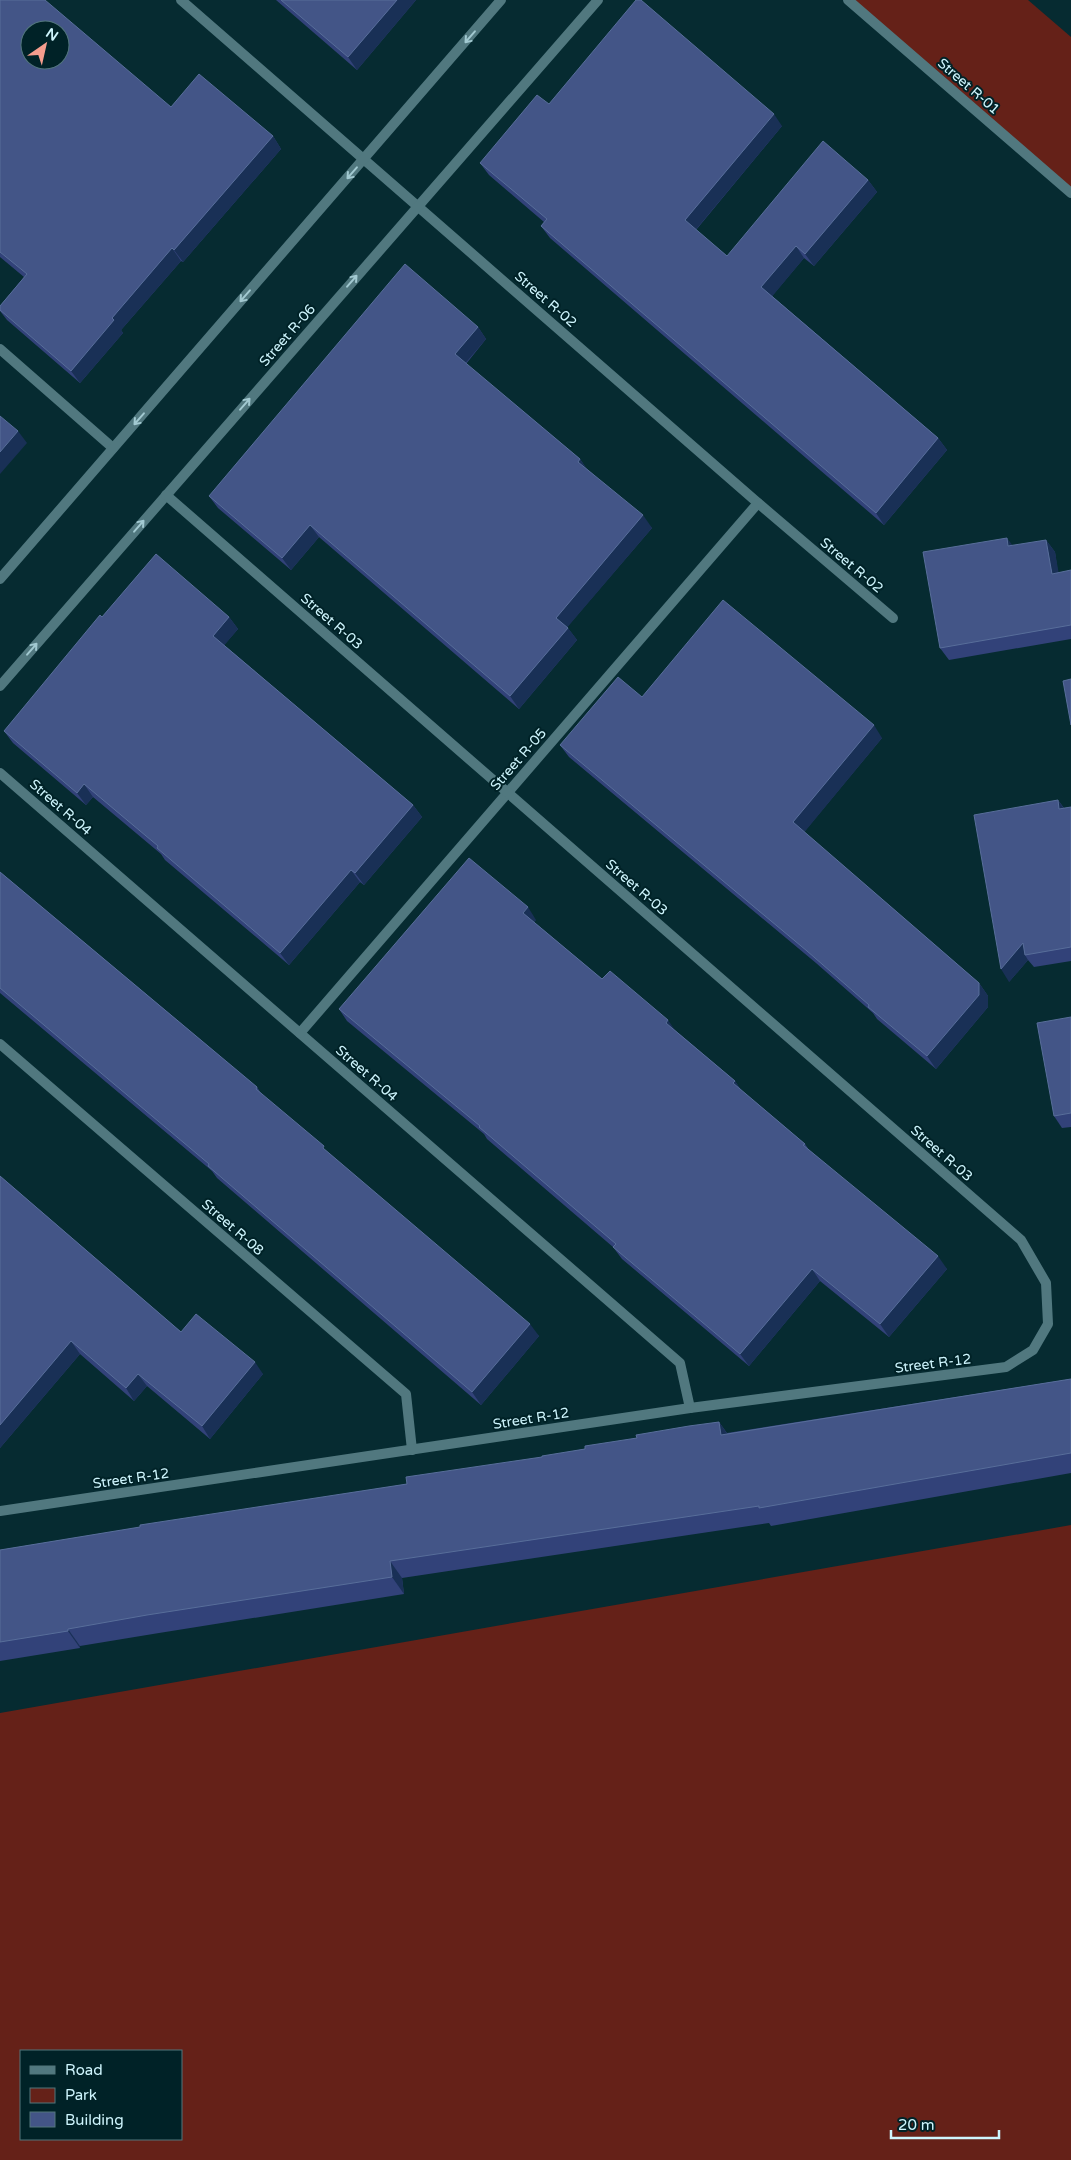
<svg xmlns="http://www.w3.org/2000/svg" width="1071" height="2160" viewBox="0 0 1071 2160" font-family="'Varela Round',sans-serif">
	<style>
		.green { fill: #652118; fill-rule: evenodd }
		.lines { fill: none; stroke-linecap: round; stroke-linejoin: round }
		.street { stroke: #51787f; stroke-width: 10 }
		.wall { fill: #324279 }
		.shaded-wall { fill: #193056 }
		.building { fill: #435587; stroke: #586e9a; fill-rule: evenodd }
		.oneway { stroke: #a2c9d1 }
		.labels { text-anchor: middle; stroke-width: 4; stroke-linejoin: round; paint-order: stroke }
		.street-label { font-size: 14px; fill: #cef5fd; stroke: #002227 }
	</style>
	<rect width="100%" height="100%" fill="#062b31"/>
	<!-- green -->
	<g class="green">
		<polygon points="848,0 1028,0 1071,37 1071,193"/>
		<path d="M1071 1525V2160H0V1713ZM21 2051H181V2139H21Z"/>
	</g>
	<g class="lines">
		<!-- street -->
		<g class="street">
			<polyline points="181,0 758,503 893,618"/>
			<polyline points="848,0 1071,193"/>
			<polyline points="0,349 113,448"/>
			<polyline points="0,579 501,0"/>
			<polyline points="0,686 598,0"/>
			<polyline points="0,773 680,1363 690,1408"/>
			<polyline points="300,1033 758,503"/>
			<polyline points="0,1044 406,1394 412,1450"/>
			<polyline points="0,1511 690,1408 1006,1367 1033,1350 1048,1324 1046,1283 1021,1240 166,495"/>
		</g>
	</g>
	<!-- wall -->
	<g class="wall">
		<polygon points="0,0 171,107 273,136 281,149 183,262 181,261 121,330 123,333 80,383 7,320 0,311 0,306 24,277 0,257"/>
		<polygon points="276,0 416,0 357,70"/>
		<polygon points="549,104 782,126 696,230 727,256 868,180 877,192 814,266 804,258 772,296 938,438 947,450 884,525 550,238 541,226 544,222 489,175 480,163"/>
		<polygon points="478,327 486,339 466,364 580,459 586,468 652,528 567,627 577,640 519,709 319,537 291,570 218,508 209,496"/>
		<polygon points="1046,540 1055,552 1058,573 1071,570 1071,639 949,660 940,648 1013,546"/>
		<polygon points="102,617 229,617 238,629 224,645 413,805 422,817 364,885 360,882 289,965 165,860 161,854 93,797 86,805 13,743 4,731"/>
		<polygon points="642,697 882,738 804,832 979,983 988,996 988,1007 936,1069 877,1019 873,1013 816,963 569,757 560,745"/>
		<polygon points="1058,800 1064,808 1071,807 1071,961 1034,967 1028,960 1009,982"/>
		<polygon points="0,872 257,1087 262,1095 539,1336 481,1405 217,1178 212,1171 0,993"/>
		<polygon points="536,920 534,922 602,979 676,1031 735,1081 741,1090 805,1144 809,1150 947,1269 889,1337 820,1281 749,1366 622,1259 613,1247 487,1139 484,1134 347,1021 339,1009"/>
		<polygon points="1071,1017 1071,1127 1062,1128 1054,1116"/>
		<polygon points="0,1176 181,1332 263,1374 210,1439 147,1386 134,1401 80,1354 0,1448"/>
		<polygon points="1071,1379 1071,1473 771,1526 769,1523 402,1578 404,1594 159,1633 80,1646 80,1648 0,1661 0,1550 407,1484 719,1422 727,1433"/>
	</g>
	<!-- shaded-wall -->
	<g class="shaded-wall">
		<polygon points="397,0 416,0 357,70 348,57"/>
		<polygon points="774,114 782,126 693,233 685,220"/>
		<polygon points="273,136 281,149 183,262 174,250"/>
		<polygon points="868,180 877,192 814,266 805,254"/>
		<polygon points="796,246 804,258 770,299 761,287"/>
		<polygon points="172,248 181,261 121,330 123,333 80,383 71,371 112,318"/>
		<polygon points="478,327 486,339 463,366 455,354"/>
		<polygon points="18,431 27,443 0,474 0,452"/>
		<polygon points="938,438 947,450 884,525 876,513"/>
		<polygon points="580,459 589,472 578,462"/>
		<polygon points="643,515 652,528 565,630 556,618"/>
		<polygon points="310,525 319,537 291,570 282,558"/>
		<polygon points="1007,538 1016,550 1008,546"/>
		<polygon points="1046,540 1055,552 1061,586 1052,574"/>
		<polygon points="229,617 238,629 222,648 213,636"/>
		<polygon points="568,628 577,640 519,709 510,696"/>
		<polygon points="874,725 882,738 802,835 793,822"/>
		<polygon points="84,784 93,797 86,805 77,793"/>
		<polygon points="1058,800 1067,813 1059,809"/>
		<polygon points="413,805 422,817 364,885 355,873"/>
		<polygon points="351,870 360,882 289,965 280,953"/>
		<polygon points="528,907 536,920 532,925 523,913"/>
		<polygon points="1023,943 1025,955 1028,960 1009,982 1001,969"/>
		<polygon points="979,983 988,996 988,1007 936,1069 927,1056"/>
		<polygon points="668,1020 677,1033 666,1023"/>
		<polygon points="735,1081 743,1093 733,1083"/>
		<polygon points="938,1256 947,1269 889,1337 880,1324"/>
		<polygon points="812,1269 820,1281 749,1366 740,1354"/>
		<polygon points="530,1324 539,1336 481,1405 472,1392"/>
		<polygon points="71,1341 80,1354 0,1448 0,1425"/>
		<polygon points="255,1362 263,1374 210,1439 202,1426"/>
		<polygon points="138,1374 147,1386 134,1401 126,1388"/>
		<polygon points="719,1422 731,1439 721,1435"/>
		<polygon points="390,1561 402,1578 404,1594 392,1577"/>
		<polygon points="68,1629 80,1646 80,1648 68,1631"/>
	</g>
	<!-- building -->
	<g class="building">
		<path d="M0 0H45L171 107 199 74 273 136 174 250 172 248 112 318 114 320 71 371 0 310V306L27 274 0 252ZM30 30H60V60H30Z"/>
		<polygon points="281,0 397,0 348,57"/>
		<polygon points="636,0 641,0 774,114 685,220 727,256 823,141 868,180 805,254 796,246 761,287 938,438 876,513 541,226 547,219 480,163 537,95 549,104"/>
		<polygon points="405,264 478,327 455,354 580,459 578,462 643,515 556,618 568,628 510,696 310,525 282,558 209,496"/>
		<polygon points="0,416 18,431 0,452"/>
		<polygon points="1007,538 1008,546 1046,540 1052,574 1071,570 1071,625 940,648 923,552"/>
		<polygon points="156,554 229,617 213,636 413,805 355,873 351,870 280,953 157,848 158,846 84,784 77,793 4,731 100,615 102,617"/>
		<polygon points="723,600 874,725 793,822 979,983 979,995 927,1056 868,1007 869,1005 807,951 560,745 618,677 642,697"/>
		<polygon points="1071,679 1071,725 1063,681"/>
		<polygon points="1058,800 1059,809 1071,807 1071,947 1025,955 1023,943 1001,969 974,815"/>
		<polygon points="469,858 528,907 523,913 602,979 610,971 668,1020 666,1023 735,1081 733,1083 805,1144 803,1145 938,1256 880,1324 812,1269 740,1354 613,1247 616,1244 479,1127 480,1126 339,1009"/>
		<polygon points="0,872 257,1087 256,1089 324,1146 323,1148 530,1324 472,1392 208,1166 209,1164 0,988"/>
		<polygon points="1071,1017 1071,1113 1054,1116 1037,1023"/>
		<polygon points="0,1176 181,1332 196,1314 255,1362 202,1426 138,1374 126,1388 71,1341 0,1425"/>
		<polygon points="1071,1379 1071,1453 759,1508 759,1506 390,1561 392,1577 147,1615 68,1629 68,1631 0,1642 0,1550 140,1527 140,1525 407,1484 406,1477 542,1457 542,1456 585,1449 585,1446 637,1438 636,1435 689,1426 719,1422 721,1435"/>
	</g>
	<!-- one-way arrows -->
	<defs><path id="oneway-shaft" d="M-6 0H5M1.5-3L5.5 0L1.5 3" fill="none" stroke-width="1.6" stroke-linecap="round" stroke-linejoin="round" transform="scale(1.25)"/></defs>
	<g class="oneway">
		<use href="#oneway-shaft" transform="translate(470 37) rotate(131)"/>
		<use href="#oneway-shaft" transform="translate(352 173) rotate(131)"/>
		<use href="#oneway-shaft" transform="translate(352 281) rotate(-49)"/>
		<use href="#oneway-shaft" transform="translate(245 296) rotate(131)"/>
		<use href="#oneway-shaft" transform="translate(245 404) rotate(-49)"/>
		<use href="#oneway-shaft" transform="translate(139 419) rotate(131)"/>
		<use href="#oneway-shaft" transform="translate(139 526) rotate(-49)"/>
		<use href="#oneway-shaft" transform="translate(32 649) rotate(-49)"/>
	</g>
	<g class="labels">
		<!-- street labels -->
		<g class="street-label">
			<text transform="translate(969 86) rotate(41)" y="5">Street R-01</text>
			<text transform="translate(546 299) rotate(41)" y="5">Street R-02</text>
			<text transform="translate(287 335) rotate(-49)" y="5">Street R-06</text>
			<text transform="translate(852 565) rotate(40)" y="5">Street R-02</text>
			<text transform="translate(332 621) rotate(41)" y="5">Street R-03</text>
			<text transform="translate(518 759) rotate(-49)" y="5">Street R-05</text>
			<text transform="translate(61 807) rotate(41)" y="5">Street R-04</text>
			<text transform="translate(637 887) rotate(41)" y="5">Street R-03</text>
			<text transform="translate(367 1073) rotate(41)" y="5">Street R-04</text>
			<text transform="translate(942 1153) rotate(41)" y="5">Street R-03</text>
			<text transform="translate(233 1227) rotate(41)" y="5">Street R-08</text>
			<text transform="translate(933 1363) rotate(-7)" y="5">Street R-12</text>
			<text transform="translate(531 1418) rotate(-9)" y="5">Street R-12</text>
			<text transform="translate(131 1478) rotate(-8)" y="5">Street R-12</text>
		</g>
	</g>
	<!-- legend -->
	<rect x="20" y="2050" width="162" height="90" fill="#002227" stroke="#52767d"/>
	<rect x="30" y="2066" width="25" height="8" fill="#51787f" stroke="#52767d"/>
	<text x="65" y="2075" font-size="15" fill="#cef5fd">Road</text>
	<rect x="30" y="2088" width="25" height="15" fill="#652118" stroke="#52767d"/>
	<text x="65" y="2100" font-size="15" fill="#cef5fd">Park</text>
	<rect x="30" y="2112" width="25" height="15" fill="#435587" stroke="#52767d"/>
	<text x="65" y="2125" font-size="15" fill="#cef5fd">Building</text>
	<!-- north arrow -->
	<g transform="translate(45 45) rotate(34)"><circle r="24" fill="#002227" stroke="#52767d"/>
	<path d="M0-4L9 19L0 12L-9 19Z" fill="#f59d8e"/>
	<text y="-8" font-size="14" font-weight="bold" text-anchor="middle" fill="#cef5fd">N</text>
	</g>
	<!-- scale -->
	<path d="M891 2130v8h108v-8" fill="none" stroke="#cef5fd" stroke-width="2.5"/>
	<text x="898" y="2130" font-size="15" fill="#cef5fd" stroke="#002227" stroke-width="4" paint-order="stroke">20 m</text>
</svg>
